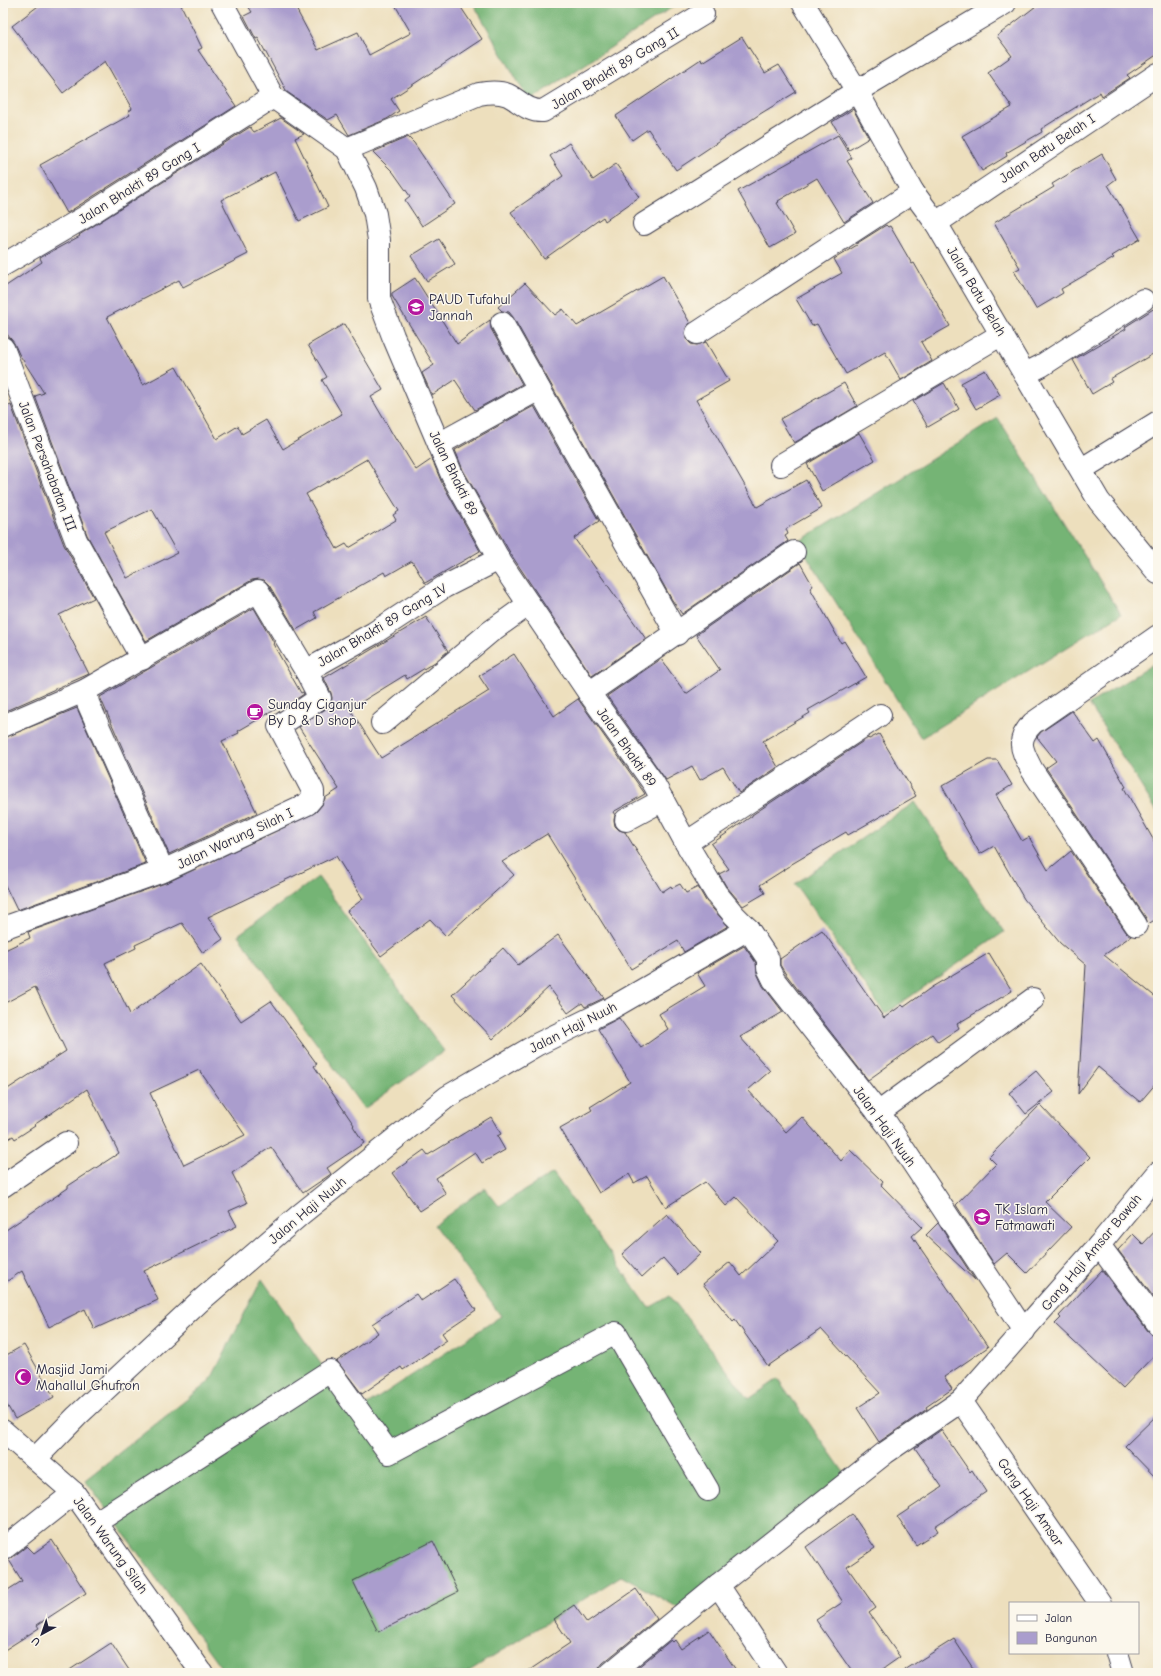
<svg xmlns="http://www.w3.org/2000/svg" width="1161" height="1676" viewBox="0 0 1161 1676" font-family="'Comic Neue',sans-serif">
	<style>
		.forest { fill: #75b475; stroke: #4c6b58 }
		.building { fill: #aa9dcd; fill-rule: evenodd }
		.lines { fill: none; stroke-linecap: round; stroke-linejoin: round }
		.minor-casing { stroke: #403e4e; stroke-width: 24 }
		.minor { stroke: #fff; stroke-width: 22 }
		.labels { text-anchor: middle; stroke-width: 3; stroke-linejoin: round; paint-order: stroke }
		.street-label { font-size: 14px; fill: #22223b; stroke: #fbf7ec }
		.poi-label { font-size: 14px; fill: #22223b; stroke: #fbf7ec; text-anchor: start }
	</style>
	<rect width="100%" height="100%" fill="#fbf7ec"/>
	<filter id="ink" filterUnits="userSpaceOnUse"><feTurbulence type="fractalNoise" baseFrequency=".025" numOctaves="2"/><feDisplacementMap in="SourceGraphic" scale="8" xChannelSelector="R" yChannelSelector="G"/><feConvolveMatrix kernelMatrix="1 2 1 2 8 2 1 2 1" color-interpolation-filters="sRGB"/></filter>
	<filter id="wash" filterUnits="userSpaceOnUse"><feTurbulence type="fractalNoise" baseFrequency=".012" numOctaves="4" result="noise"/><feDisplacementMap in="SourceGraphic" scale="16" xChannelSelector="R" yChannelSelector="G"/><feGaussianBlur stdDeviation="0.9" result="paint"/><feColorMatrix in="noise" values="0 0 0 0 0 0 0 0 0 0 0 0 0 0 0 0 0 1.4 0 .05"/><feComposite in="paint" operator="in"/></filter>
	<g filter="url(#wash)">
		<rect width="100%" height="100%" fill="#eddfbd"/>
		<!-- forest -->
		<g class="forest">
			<polygon points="473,3 679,3 529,101"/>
			<polygon points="998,418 1121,614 921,738 798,542"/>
			<polygon points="1158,661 1158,813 1089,704"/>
			<polygon points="915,802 1004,932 885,1014 795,884"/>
			<polygon points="318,877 444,1051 364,1109 238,935"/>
			<polygon points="553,1173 649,1308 670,1296 749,1399 778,1379 845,1474 679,1608 621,1576 466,1673 225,1673 85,1480 210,1381 262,1279 355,1413 501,1316 434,1225 485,1188 499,1206"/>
		</g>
		<g id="blocks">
			<!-- building -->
			<g class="building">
				<polygon points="42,3 180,3 202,48 198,50 236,106 67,213 40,165 130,115 128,112 132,109 105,61 63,93 12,26"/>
				<polygon points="246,3 293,3 318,50 358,32 369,55 411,33 394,3 458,3 482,39 391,99 399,111 387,119 349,135 337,115 328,120 287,92 258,38 256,39 244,16 252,12"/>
				<polygon points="1040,3 1158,3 1158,54 1127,75 1130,78 1102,96 1100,92 1041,129 1042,132 1006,153 1007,156 982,171 962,136 1012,107 988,73 1012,56 997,36"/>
				<polygon points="742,37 765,73 779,65 796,92 760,114 676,170 648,129 632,140 616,116 701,59 702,62"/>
				<polygon points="853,109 869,138 849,150 832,122"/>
				<path d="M281 118 304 134 295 138 328 207 299 221 275 172 221 200 248 254 183 287 179 280 107 317 143 385 176 367 217 439 238 426 242 434 266 420 283 449 342 414 322 380 327 377 308 345 344 324 383 390 371 397 396 440 397 439 416 470 432 459 441 481 480 551 425 583 412 561 386 576 384 572 314 612 317 618 296 630 269 585 264 580 258 579 252 580 146 641 87 535 35 396 44 393 19 354 14 343 3 329V288L42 262 40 258 80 236 79 235 250 127 254 132ZM367 459 399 511 393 515 396 520 349 548 346 544 337 549 306 494ZM152 509 177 553 127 578 104 532Z"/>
				<polygon points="838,135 852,158 847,161 873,203 844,222 817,178 778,201 779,202 777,203 795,234 770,248 738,191"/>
				<polygon points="408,137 414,143 455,204 422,226 405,200 410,196 393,172 373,152"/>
				<polygon points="569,143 593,180 616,164 639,197 605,221 603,217 544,259 511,212 563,176 550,156"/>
				<polygon points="1102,154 1116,179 1108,185 1140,239 1112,256 1114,258 1061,289 1063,293 1036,309 1014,271 1020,268 994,223 1054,187 1052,184"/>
				<polygon points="886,225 888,227 890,226 912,264 914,263 950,326 921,342 932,361 901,380 885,352 846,374 817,324 812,326 796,299 842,273 834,259 857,245 856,244"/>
				<polygon points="439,239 455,264 427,281 411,256"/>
				<polygon points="663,276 690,323 686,328 685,333 686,339 691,344 697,345 706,342 729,381 696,400 757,507 806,480 822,508 786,529 788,534 785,536 788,541 682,614 672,600 513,317 509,312 502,311 498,307 525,283 555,315 563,309 577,326"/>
				<polygon points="415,278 457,344 490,320 491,329 522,384 475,410 455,380 432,395 422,373 434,365 392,296 392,293"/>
				<polygon points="1158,306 1158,351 1110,379 1112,382 1092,394 1073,360 1126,329 1125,327"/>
				<polygon points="985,370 1000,395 976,409 961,383"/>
				<polygon points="844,383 857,406 794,443 780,419"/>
				<polygon points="944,383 959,409 928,427 913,401"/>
				<polygon points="11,405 64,545 94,598 59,615 89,674 3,712 3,408"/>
				<polygon points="534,406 599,521 574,538 646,639 592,676 512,556 463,470 455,450"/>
				<polygon points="859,433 875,460 822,491 807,464"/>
				<polygon points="800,563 813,586 810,588 841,643 844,641 866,677 808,710 810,713 763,741 778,767 739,793 723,767 700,780 692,766 666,780 607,696 661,659 686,694 720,670 696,635"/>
				<polygon points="254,608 274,643 273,644 301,693 303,692 304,694 286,706 285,704 238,731 239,733 222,741 257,813 169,854 100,697"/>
				<path d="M426 617 448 651 435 662 407 679 405 675 350 709 381 758 489 691 479 676 514 654 554 716 578 699 643 791 645 794 613 812 615 815 614 820 615 826 619 830 625 832 662 892 671 886 672 888 680 884 686 893 698 887 706 901 728 926 684 952 678 941 631 969 547 834 502 862 514 875 446 936 430 919 381 956 347 911 363 899 336 856 208 917 223 939 203 953 182 923 135 945 136 948 105 963 130 1014 201 964 241 1021 271 1001 317 1064 314 1066 354 1125 353 1126 364 1143 327 1168 331 1174 303 1193 271 1147 232 1173 247 1203 229 1211 237 1226 144 1271 158 1300 94 1329 85 1309 49 1327 22 1271 3 1284V1232L68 1188V1186L119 1153 87 1089 34 1125 35 1126 15 1139 13 1136 3 1142V1092L66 1051 35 987 3 1004V951L30 938 28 932 168 882 316 812 322 805 325 798 339 789 299 727 327 708 331 704 332 698 331 693 324 678ZM199 1070 245 1135 184 1165 150 1093Z"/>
				<polygon points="77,708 146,864 17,910 3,881 3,738"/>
				<polygon points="1072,711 1095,743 1099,740 1126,787 1124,788 1158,848 1158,918 1148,924 1146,918 1046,768 1056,761 1037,737 1041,732"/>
				<polygon points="879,734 916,796 848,835 846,832 790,865 790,866 760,885 765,893 743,906 726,886 719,874 729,869 711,844 752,816 752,815 868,738 869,739"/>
				<polygon points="988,760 997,760 1012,785 996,795 1022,841 1029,837 1048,870 1071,851 1126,932 1131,936 1104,955 1158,999 1158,1081 1140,1102 1098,1067 1078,1094 1086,965 1060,943 1024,899 994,846 980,854 942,786"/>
				<polygon points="822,930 884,1018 902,1005 904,1007 932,987 989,953 1012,991 957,1024 959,1028 938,1042 932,1034 868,1080 785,973 780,965 780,959"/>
				<polygon points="558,935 604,998 585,1007 582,1003 568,1013 549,987 493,1039 452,995 503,948 518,965"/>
				<polygon points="744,946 756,963 757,973 763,986 783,1012 740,1037 770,1071 748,1090 786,1132 802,1117 841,1161 850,1150 883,1182 881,1185 922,1227 912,1236 988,1347 944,1377 952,1389 926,1407 927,1409 879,1442 857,1408 880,1393 821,1329 768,1366 735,1320 733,1322 703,1284 730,1262 741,1276 778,1241 736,1197 726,1206 705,1182 666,1207 647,1176 634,1183 629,1174 599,1193 560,1128 592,1110 590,1107 630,1082 598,1029 619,1018 641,1048 668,1029 659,1014 705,986 697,973"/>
				<polygon points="1036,1071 1054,1092 1026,1114 1009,1093"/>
				<polygon points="1040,1105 1090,1157 1045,1202 1071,1227 1027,1273 1007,1253 994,1264 956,1205 996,1164 989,1157"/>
				<polygon points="491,1117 501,1134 497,1136 505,1150 482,1163 475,1152 436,1178 446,1194 420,1211 392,1173 424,1150 428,1155"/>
				<polygon points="667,1214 701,1253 678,1275 663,1258 642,1277 622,1254"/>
				<polygon points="938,1223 975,1280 926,1235"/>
				<polygon points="1158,1228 1158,1303 1118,1250 1133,1234 1143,1244"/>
				<polygon points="1102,1270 1148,1331 1153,1335 1158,1336 1158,1351 1123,1388 1055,1324 1061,1318 1059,1316"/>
				<polygon points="454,1279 476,1310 442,1333 447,1340 403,1370 401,1367 362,1394 337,1361 378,1333 372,1324 416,1294 421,1301"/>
				<polygon points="24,1345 54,1397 15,1419 3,1398 3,1357"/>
				<polygon points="1158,1414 1158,1480 1125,1446"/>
				<polygon points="941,1430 970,1472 972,1470 986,1492 935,1526 938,1531 916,1545 897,1517 942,1487 915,1448"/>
				<polygon points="852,1514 875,1548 847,1567 876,1608 869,1613 900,1657 877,1673 853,1673 816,1620 843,1602 806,1547"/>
				<polygon points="52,1540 86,1593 37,1625 39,1628 3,1651 3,1593 22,1581 9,1560 27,1546 34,1553"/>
				<polygon points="433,1541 458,1592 378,1632 353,1581"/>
				<polygon points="636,1589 657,1619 603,1663 599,1668 599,1673 525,1673 570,1643 554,1619 574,1605 587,1623"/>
				<polygon points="709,1630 738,1673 631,1673 671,1640 673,1642 675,1640 681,1649"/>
				<polygon points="954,1639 976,1673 900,1673"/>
				<polygon points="111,1643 131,1673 65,1673"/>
			</g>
		</g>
	</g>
	<g filter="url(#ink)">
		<use href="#blocks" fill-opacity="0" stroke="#403e4e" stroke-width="1"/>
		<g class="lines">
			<defs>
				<g id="minor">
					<polyline points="222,3 273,97 347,149 366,188 375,214 379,240 379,299 393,336 452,475 501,563 589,693 654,784 686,843 716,893 734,915 748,929 768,959 768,968 774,980 887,1124 1024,1331"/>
					<polyline points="803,3 857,91 913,192 936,223 1099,501 1158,573"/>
					<path d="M347 149 479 94C489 92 498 91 508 95 520 101 528 112 543 111L703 14"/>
					<polyline points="936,223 1158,74"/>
					<polyline points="644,224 857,91 1005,3"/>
					<polyline points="3,265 85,217 273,97"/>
					<polyline points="502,323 677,634"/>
					<polyline points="697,333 913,192"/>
					<polyline points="3,348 76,540 142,659"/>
					<polyline points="1025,374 1041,366 1143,300"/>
					<polyline points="439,444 539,389"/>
					<polyline points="781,465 1002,334"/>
					<polyline points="1082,469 1158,422"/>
					<polyline points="86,690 88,703 163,871"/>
					<polyline points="589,693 794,552"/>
					<polyline points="382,723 490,632 529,604"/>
					<polyline points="3,726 86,690 258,591 306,671 374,633 444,587 499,559"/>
					<polyline points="626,820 663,800"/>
					<polyline points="686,843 880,715"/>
					<path d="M1136 925 1032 770C1022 750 1015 741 1033 723L1158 636"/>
					<polyline points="3,928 163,871 307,804 313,797 313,791 279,726 320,698 306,671"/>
					<polyline points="878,1113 1033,999"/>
					<polyline points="3,1186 66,1143"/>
					<polyline points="1099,1245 1158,1324"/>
					<polyline points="961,1401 1100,1603"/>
					<polyline points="3,1431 74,1493 202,1673"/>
					<polyline points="36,1458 77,1416 199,1302 301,1214 447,1097 538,1044 610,1009 748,929"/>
					<polyline points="95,1523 330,1371 389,1453 616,1333 708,1490"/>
					<polyline points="3,1549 74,1493"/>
					<polyline points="718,1585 776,1673"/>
					<polyline points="1117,1653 1123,1673"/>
					<polyline points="611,1673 718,1585 885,1453 961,1401 1099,1245 1158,1173"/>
				</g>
			</defs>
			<!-- minor casing -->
			<use href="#minor" class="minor-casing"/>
			<!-- minor -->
			<use href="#minor" class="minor"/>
		</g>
	</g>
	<!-- icons -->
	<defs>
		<symbol id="school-disc" viewBox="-11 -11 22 22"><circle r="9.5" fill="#b5179e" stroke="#fbf7ec"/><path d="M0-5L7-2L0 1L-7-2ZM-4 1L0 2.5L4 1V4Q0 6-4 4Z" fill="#fff"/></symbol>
		<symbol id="cafe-disc" viewBox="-11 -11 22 22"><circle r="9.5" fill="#b5179e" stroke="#fbf7ec"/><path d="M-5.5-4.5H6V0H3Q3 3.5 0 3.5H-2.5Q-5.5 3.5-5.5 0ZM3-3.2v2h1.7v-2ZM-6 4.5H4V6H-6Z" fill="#fff"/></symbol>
		<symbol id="mosque-disc" viewBox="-11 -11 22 22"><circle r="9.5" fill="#b5179e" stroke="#fbf7ec"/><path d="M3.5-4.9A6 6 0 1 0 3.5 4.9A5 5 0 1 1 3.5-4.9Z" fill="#fff"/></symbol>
	</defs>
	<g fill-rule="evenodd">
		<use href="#school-disc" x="406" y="297" width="20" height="20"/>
		<use href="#cafe-disc" x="245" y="702" width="20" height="20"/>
		<use href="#school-disc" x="972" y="1207" width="20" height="20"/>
		<use href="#mosque-disc" x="13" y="1367" width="20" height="20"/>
	</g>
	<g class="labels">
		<!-- street labels -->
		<g class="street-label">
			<text transform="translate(615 68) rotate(-31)" y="5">Jalan Bhakti 89 Gang II</text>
			<text transform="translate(1047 148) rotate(-34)" y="5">Jalan Batu Belah I</text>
			<text transform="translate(139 183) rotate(-32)" y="5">Jalan Bhakti 89 Gang I</text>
			<text transform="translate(977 291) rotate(59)" y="5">Jalan Batu Belah</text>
			<text transform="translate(48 466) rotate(69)" y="5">Jalan Persahabatan III</text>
			<text transform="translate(454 473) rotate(64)" y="5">Jalan Bhakti 89</text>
			<text transform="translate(382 625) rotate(-31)" y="5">Jalan Bhakti 89 Gang IV</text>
			<text transform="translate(627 747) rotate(55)" y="5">Jalan Bhakti 89</text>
			<text transform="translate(235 838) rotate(-25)" y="5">Jalan Warung Silah I</text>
			<text transform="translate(573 1027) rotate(-27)" y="5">Jalan Haji Nuuh</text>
			<text transform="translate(885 1126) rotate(54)" y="5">Jalan Haji Nuuh</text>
			<text transform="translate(307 1210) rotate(-40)" y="5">Jalan Haji Nuuh</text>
			<text transform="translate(1091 1252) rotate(-50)" y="5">Gang Haji Amsar Bawah</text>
			<text transform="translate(1031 1502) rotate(55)" y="5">Gang Haji Amsar</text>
			<text transform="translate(111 1545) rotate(54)" y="5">Jalan Warung Silah</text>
		</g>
		<!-- poi labels -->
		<g class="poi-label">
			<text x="429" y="304">PAUD Tufahul<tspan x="429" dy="16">Jannah</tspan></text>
			<text x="268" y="709">Sunday Ciganjur<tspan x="268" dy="16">By D &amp; D shop</tspan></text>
			<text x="995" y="1214">TK Islam<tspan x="995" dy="16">Fatmawati</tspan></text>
			<text x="36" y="1374">Masjid Jami<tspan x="36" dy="16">Mahallul Ghufron</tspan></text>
		</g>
	</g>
	<!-- margin -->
	<rect width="1161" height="1676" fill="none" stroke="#fbf7ec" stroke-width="16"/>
	<!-- legend -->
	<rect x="1009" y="1602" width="130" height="52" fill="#fbf7ec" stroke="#a4a2a5"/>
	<rect x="1017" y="1615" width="20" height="6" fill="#ffffff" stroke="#a4a2a5"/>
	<text x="1045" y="1622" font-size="12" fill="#22223b">Jalan</text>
	<rect x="1017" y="1632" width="20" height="12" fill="#aa9dcd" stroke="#a4a2a5"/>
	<text x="1045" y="1642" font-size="12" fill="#22223b">Bangunan</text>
	<!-- north arrow -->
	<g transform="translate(42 1634) rotate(220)" stroke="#fbf7ec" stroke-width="3" paint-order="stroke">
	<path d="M0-3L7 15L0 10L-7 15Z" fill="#22223b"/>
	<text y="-6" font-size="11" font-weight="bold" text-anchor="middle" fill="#22223b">U</text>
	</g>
</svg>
